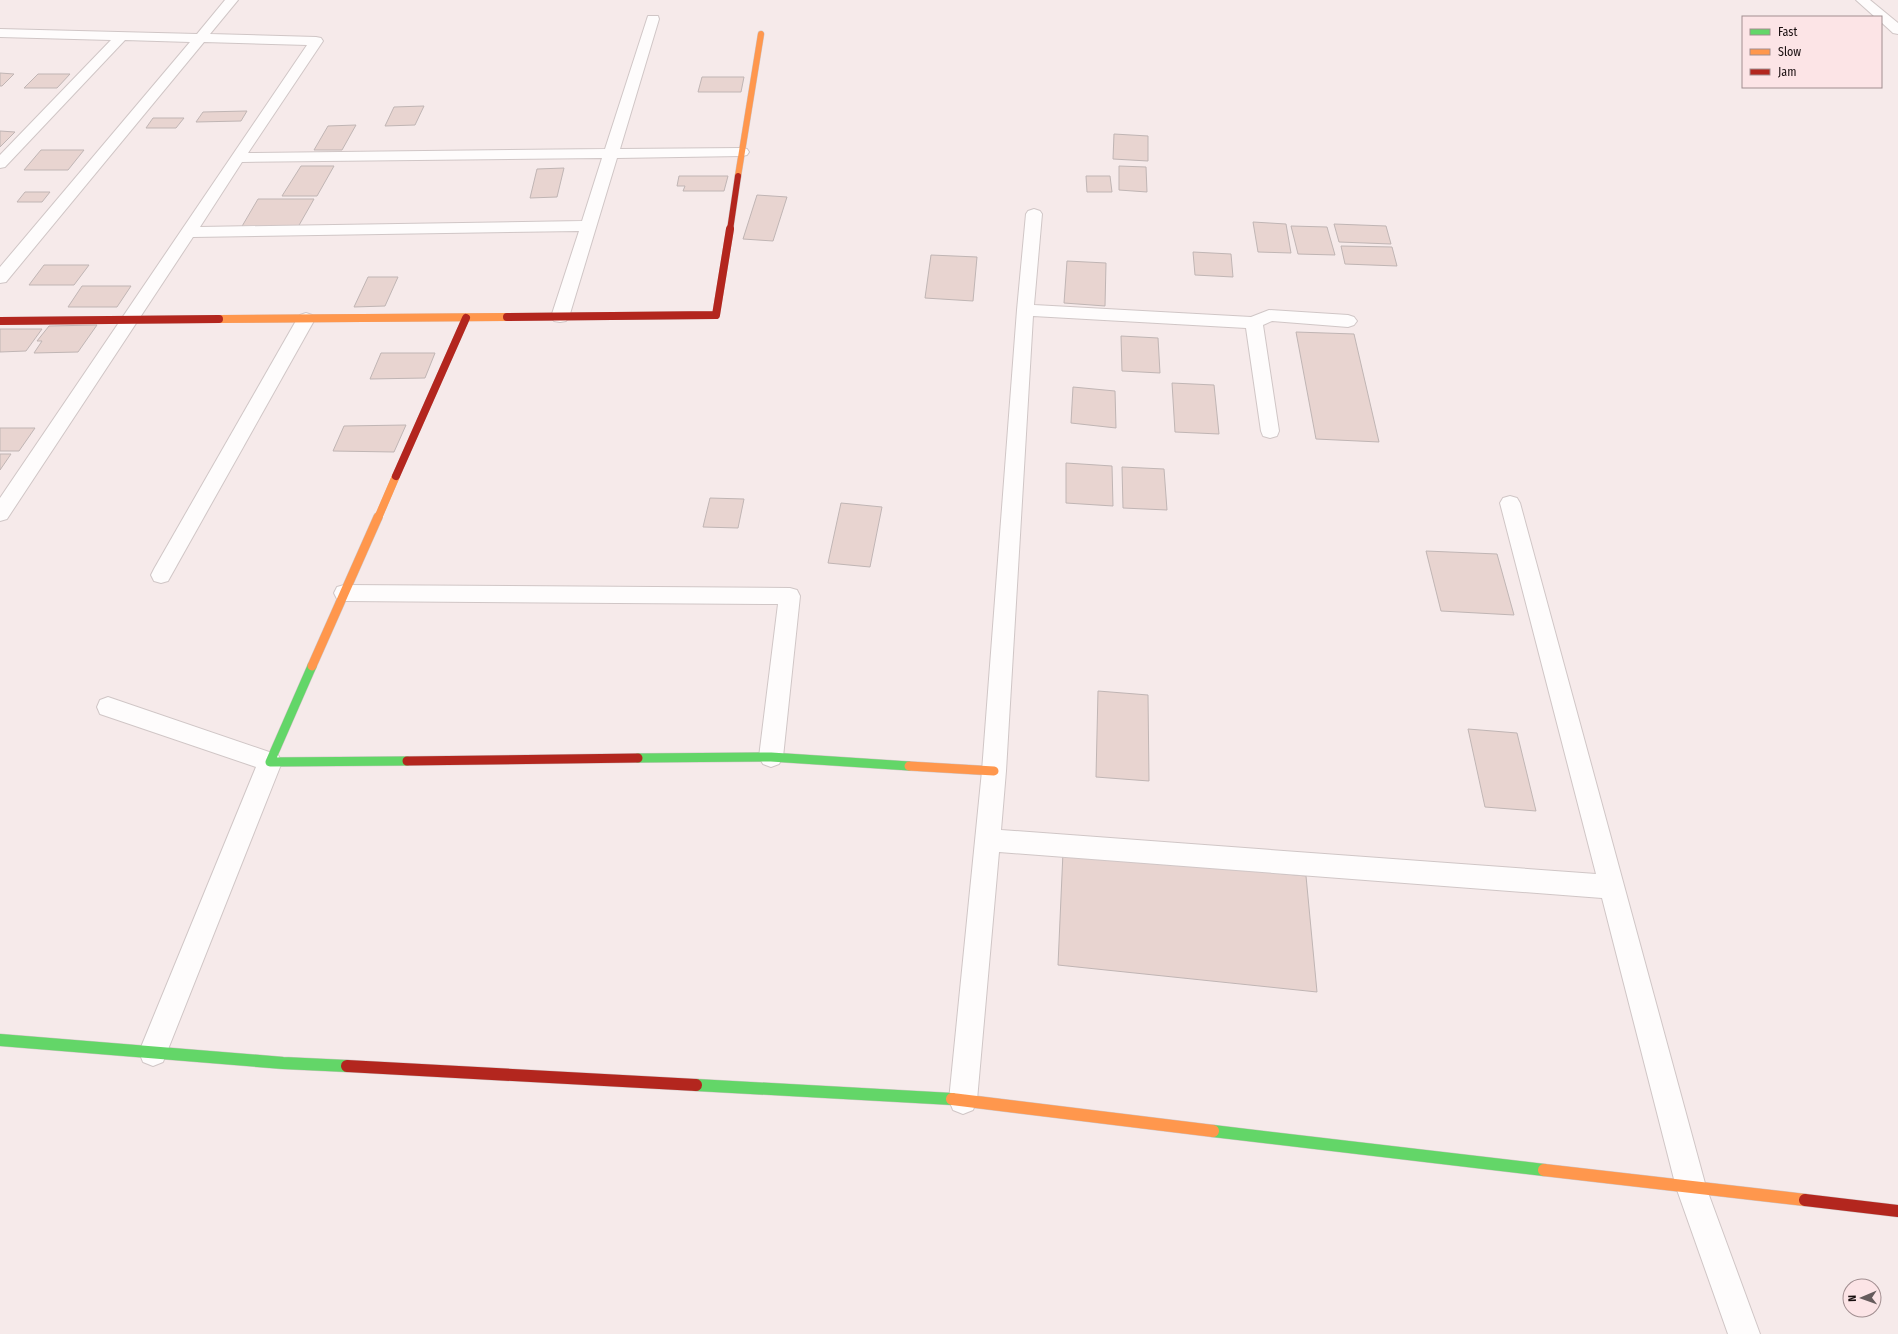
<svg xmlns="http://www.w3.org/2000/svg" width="1898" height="1334" viewBox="0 0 1898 1334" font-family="'Fira Sans Condensed',sans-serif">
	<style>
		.building { fill: #e8d4d0; stroke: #c0b5b4 }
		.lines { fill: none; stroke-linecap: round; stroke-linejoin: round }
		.street-casing { stroke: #d0c6c6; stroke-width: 2 }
		.fast-far1-casing { stroke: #d0c6c6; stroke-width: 10 }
		.fast-casing { stroke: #d0c6c6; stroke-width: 13 }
		.slow-far3-casing { stroke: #d0c6c6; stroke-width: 7 }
		.slow-far2-casing { stroke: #d0c6c6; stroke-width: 8 }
		.slow-far1-casing { stroke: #d0c6c6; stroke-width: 10 }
		.slow-casing { stroke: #d0c6c6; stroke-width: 13 }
		.jam-far3-casing { stroke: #d0c6c6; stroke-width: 7 }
		.jam-far2-casing { stroke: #d0c6c6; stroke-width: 8 }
		.jam-far1-casing { stroke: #d0c6c6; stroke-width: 10 }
		.jam-casing { stroke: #d0c6c6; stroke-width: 13 }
		.street { fill: #fefcfc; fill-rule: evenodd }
		.fast-far1 { stroke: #63d668; stroke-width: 9 }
		.fast { stroke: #63d668; stroke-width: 12 }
		.slow-far3 { stroke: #ff974d; stroke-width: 6 }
		.slow-far2 { stroke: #ff974d; stroke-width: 8 }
		.slow-far1 { stroke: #ff974d; stroke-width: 9 }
		.slow { stroke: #ff974d; stroke-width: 12 }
		.jam-far3 { stroke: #b3261e; stroke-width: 6 }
		.jam-far2 { stroke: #b3261e; stroke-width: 8 }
		.jam-far1 { stroke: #b3261e; stroke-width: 9 }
		.jam { stroke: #b3261e; stroke-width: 12 }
	</style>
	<rect width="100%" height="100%" fill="#f6eaea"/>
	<!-- building -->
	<g class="building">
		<polygon points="0,73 14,74 2,86 0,86"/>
		<polygon points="38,74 70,74 57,88 24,88"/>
		<polygon points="702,77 744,77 741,92 698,92"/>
		<polygon points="424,106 415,125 385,126 394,107"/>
		<polygon points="247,111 241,121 196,122 203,112"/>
		<polygon points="153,118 184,118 176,128 146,128"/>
		<polygon points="356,125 342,150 314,150 328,126"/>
		<polygon points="0,131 15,132 0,147"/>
		<polygon points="1114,134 1148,136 1148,161 1113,159"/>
		<polygon points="41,150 84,150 68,170 24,170"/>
		<polygon points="301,166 334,166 317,196 282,196"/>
		<polygon points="1119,166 1146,167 1147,192 1119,190"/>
		<polygon points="564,168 557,197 530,198 537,169"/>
		<polygon points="679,176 728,176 724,191 683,191 685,186 677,186"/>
		<polygon points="1086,176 1110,176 1112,192 1087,192"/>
		<polygon points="25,192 50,192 42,202 17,202"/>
		<polygon points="757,195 787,197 773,241 743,239"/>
		<polygon points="258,199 314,199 298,227 241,228"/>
		<polygon points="1253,222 1286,224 1291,253 1258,252"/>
		<polygon points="1334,224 1386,226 1391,244 1339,242"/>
		<polygon points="1291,226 1327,227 1335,255 1298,254"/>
		<polygon points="1341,246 1392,247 1397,266 1345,264"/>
		<polygon points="1193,252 1231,254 1233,277 1195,275"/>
		<polygon points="931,255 977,257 973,301 925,298"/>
		<polygon points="1067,261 1106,263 1105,306 1064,303"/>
		<polygon points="44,265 89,265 74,285 29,285"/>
		<polygon points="368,277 398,277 385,306 354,307"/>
		<polygon points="82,286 131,286 117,307 68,307"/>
		<polygon points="97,325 78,352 34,353 42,341 37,341 49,326"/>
		<polygon points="0,329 42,329 26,351 0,352"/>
		<polygon points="1296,332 1354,334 1379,442 1316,439"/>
		<polygon points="1121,336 1158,338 1160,373 1122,371"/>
		<polygon points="381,353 435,353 425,378 370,379"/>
		<polygon points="1172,383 1214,385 1219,434 1175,432"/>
		<polygon points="1073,387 1115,391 1116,428 1071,423"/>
		<polygon points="406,425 394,452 333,451 344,426"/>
		<polygon points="0,428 35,428 19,451 0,451"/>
		<polygon points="0,454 11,454 0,470"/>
		<polygon points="1066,463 1112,466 1113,506 1066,503"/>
		<polygon points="1122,467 1164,469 1167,510 1123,508"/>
		<polygon points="710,498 744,499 738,528 703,527"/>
		<polygon points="841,503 882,507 870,567 828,563"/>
		<polygon points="1426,551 1497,554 1514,615 1441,611"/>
		<polygon points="1098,691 1148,695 1149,781 1096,777"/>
		<polygon points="1468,729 1517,733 1536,811 1485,807"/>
		<polygon points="1063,852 1306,876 1317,992 1058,965"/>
	</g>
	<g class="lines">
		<defs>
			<g id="street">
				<path d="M225 0H238L210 34 316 37 321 38 323 41 248 153 605 149 647 19 648 16H658L659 19 620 149 742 148 747 149 749 152 747 155 742 156 617 158 569 317 566 321 560 322 554 321 551 317 579 231 193 237 7 519 0 521V498L307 45 204 42 6 282 0 283V267L190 42 125 40 5 167 0 168V155L111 40 0 37V29L197 34ZM602 158 582 221 200 227 242 162Z"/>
				<polygon points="1856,0 1870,0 1898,23 1898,34 1893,33 1881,22 1881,17 1875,17"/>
				<polygon points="1034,209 1040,211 1042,214 1034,305 1251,317 1269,310 1348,315 1354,317 1357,321 1354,325 1348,327 1272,321 1263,325 1279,431 1277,436 1270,438 1263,436 1261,431 1246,328 1033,316 1006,771 1001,830 1596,874 1500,503 1503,498 1510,496 1517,498 1520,503 1706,1187 1760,1334 1728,1334 1676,1187 1602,898 999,852 977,1100 973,1110 963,1114 953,1110 949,1100 982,771 1017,310 1026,214 1028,211"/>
				<polygon points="306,313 312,315 315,319 168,581 161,583 154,581 151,575 154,569 297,319 300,315"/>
				<polygon points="344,585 790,588 797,590 800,596 783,757 779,764 771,767 763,764 759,757 778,604 344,601 337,599 334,593 337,587"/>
				<polygon points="108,697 278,755 282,762 163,1062 153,1066 143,1062 139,1052 256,767 100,714 97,707 100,700"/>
			</g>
			<g id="fast-far1">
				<polyline points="312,666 270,762 407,761"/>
				<polyline points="638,758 771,757 909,766"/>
			</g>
			<g id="fast">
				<polyline points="0,1040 283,1063 347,1066"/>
				<polyline points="696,1085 952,1099"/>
				<polyline points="1213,1131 1544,1170"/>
			</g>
			<polyline id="slow-far3" points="738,176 761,34"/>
			<g id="slow-far2">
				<polyline points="219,319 507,317"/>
				<polyline points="378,518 396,476"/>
			</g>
			<g id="slow-far1">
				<polyline points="312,666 378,517"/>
				<polyline points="909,766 994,771"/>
			</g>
			<g id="slow">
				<polyline points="952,1099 1213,1131"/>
				<polyline points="1544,1170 1805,1200"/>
			</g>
			<polyline id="jam-far3" points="730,230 738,176"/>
			<g id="jam-far2">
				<polyline points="507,317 716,315 730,229"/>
				<polyline points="0,321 219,319"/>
				<polyline points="396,476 466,318"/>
			</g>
			<polyline id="jam-far1" points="407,761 638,758"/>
			<g id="jam">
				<polyline points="347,1066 696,1085"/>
				<polyline points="1805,1200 1898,1211"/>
			</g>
		</defs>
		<!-- street casing -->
		<use href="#street" class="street-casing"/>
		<!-- fast-far1 casing -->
		<use href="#fast-far1" class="fast-far1-casing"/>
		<!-- fast casing -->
		<use href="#fast" class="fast-casing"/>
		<!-- slow-far3 casing -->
		<use href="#slow-far3" class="slow-far3-casing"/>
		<!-- slow-far2 casing -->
		<use href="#slow-far2" class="slow-far2-casing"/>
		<!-- slow-far1 casing -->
		<use href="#slow-far1" class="slow-far1-casing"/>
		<!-- slow casing -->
		<use href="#slow" class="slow-casing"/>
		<!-- jam-far3 casing -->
		<use href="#jam-far3" class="jam-far3-casing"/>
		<!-- jam-far2 casing -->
		<use href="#jam-far2" class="jam-far2-casing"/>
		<!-- jam-far1 casing -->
		<use href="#jam-far1" class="jam-far1-casing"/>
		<!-- jam casing -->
		<use href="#jam" class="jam-casing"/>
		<!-- street -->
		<use href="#street" class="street"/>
		<!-- fast-far1 -->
		<use href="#fast-far1" class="fast-far1"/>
		<!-- fast -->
		<use href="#fast" class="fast"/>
		<!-- slow-far3 -->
		<use href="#slow-far3" class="slow-far3"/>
		<!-- slow-far2 -->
		<use href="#slow-far2" class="slow-far2"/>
		<!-- slow-far1 -->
		<use href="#slow-far1" class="slow-far1"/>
		<!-- slow -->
		<use href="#slow" class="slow"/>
		<!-- jam-far3 -->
		<use href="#jam-far3" class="jam-far3"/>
		<!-- jam-far2 -->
		<use href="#jam-far2" class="jam-far2"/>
		<!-- jam-far1 -->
		<use href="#jam-far1" class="jam-far1"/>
		<!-- jam -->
		<use href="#jam" class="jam"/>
	</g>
	<!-- legend -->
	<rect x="1742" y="16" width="140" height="72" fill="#fce4e6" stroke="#a18e90"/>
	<rect x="1750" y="29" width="20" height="6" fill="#63d668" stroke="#a18e90"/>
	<text x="1778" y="36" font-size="12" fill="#180e0f">Fast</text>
	<rect x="1750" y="49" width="20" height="6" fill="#ff974d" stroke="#a18e90"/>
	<text x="1778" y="56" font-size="12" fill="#180e0f">Slow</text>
	<rect x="1750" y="69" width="20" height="6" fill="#b3261e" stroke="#a18e90"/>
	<text x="1778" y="76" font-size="12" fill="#180e0f">Jam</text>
	<!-- north arrow -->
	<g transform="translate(1862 1298) rotate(268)"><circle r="19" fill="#fce4e6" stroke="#a18e90"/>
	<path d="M0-3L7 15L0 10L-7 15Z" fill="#665b5c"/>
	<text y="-6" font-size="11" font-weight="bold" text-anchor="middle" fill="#180e0f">N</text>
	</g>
</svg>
